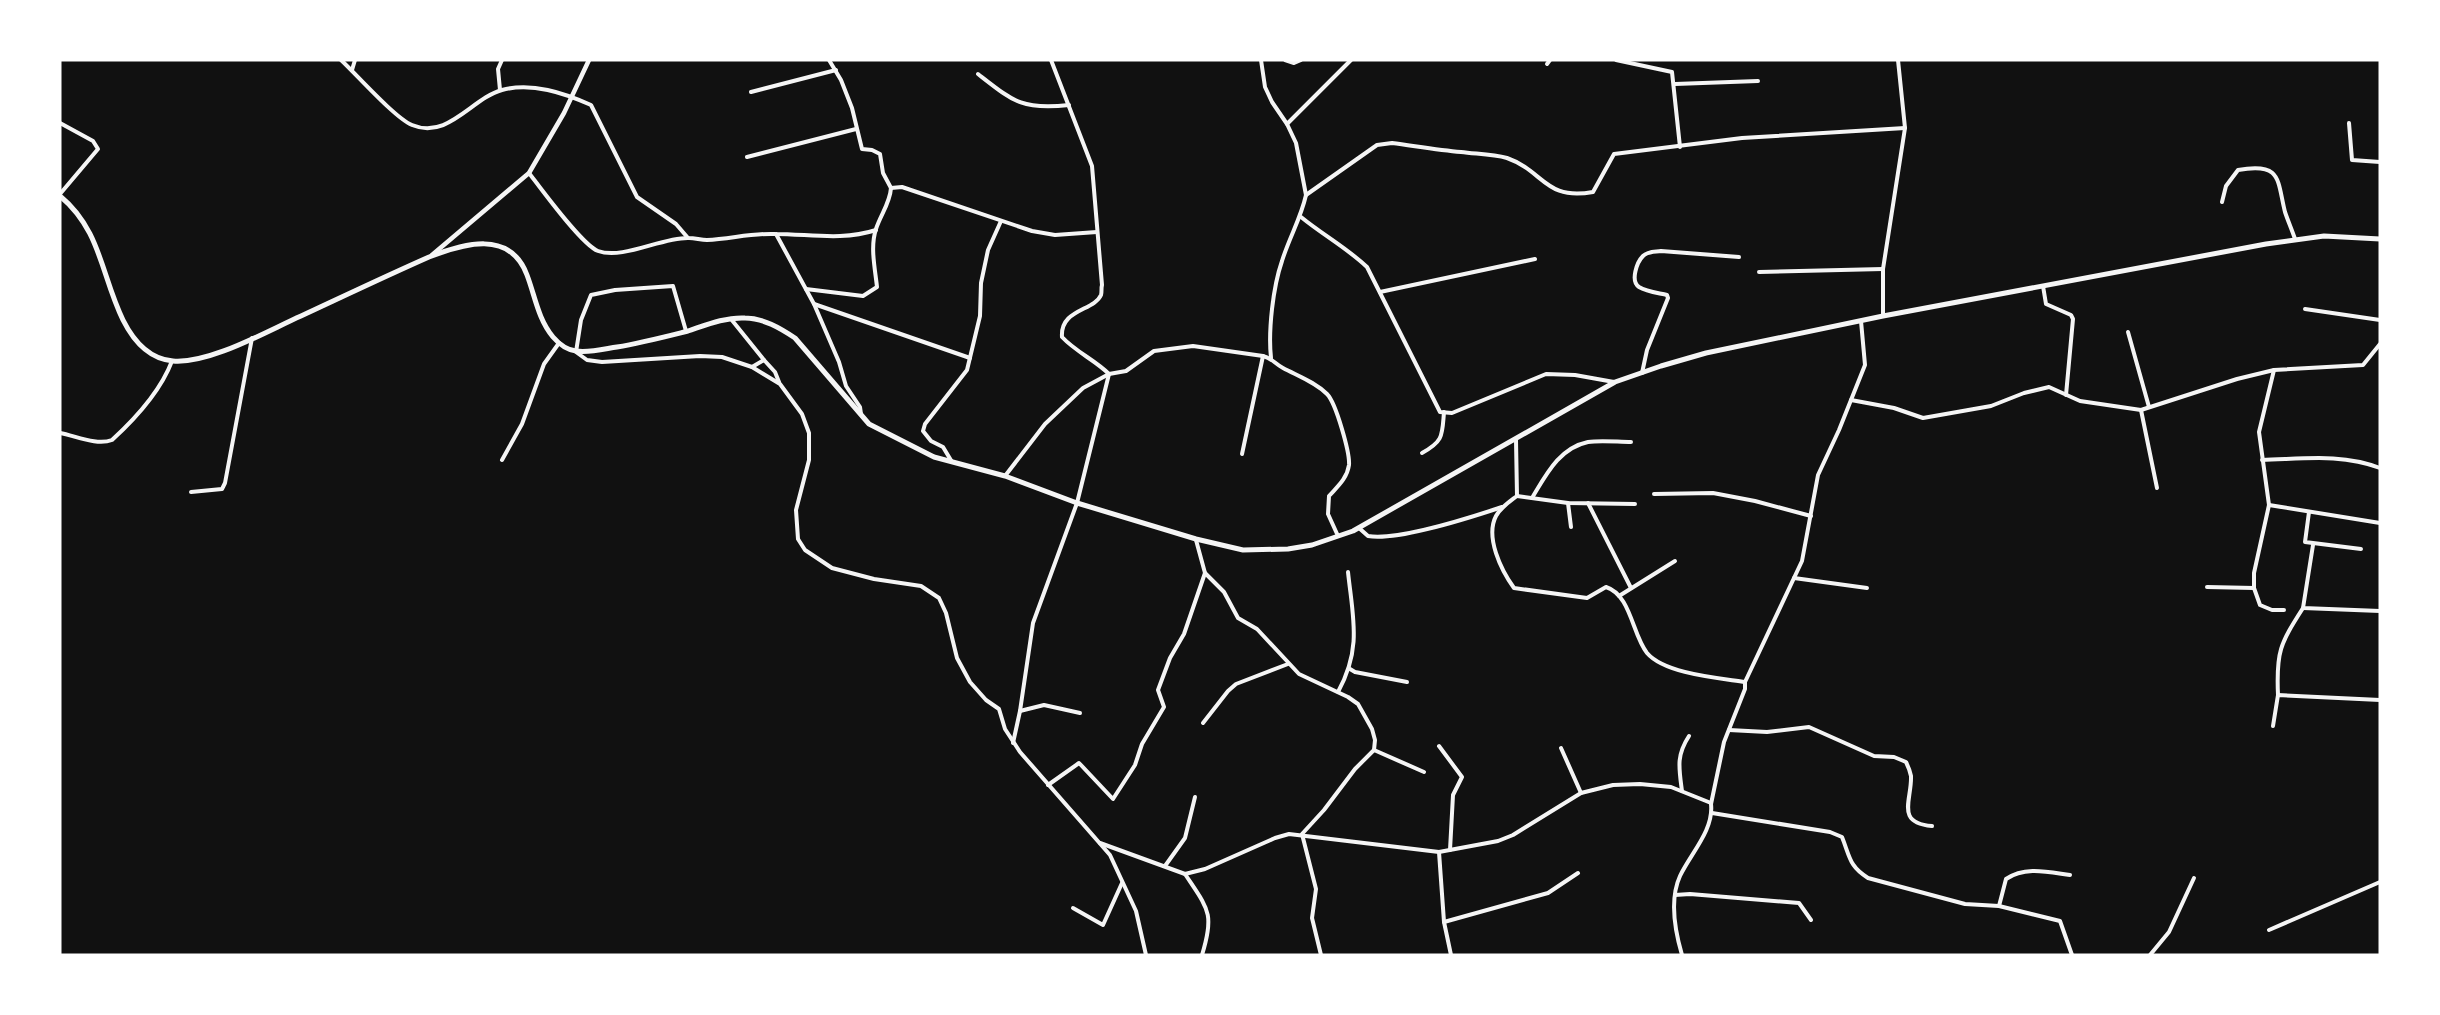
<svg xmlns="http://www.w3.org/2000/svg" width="2440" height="1015" viewBox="0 0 2440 1015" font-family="Mulish,sans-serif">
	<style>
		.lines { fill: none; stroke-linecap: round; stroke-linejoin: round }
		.minor { stroke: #f5f5f5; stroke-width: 4 }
		.tertiary { stroke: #f5f5f5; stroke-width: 4.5 }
		.secondary { stroke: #f5f5f5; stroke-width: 5 }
	</style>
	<rect width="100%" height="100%" fill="#111"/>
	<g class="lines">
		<!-- minor -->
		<g class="minor">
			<path d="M341 60C357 75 395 118 412 125 448 140 472 98 502 90 532 82 564 93 591 105L637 197 676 224 688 238"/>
			<polyline points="829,60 841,80 852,108 862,149 872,150 880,154 883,173 891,188"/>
			<path d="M1051 60 1092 166 1102 285C1101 288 1102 292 1101 295 1094 311 1060 309 1062 337 1076 352 1095 360 1109 374"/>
			<polyline points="1261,60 1265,87 1272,102 1287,124 1296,143 1306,195"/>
			<polyline points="1285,60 1294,63 1301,60"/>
			<polyline points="1616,60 1672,72 1680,147"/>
			<polyline points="1547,64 1550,60"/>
			<polyline points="352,70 355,60"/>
			<path d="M978 74C1014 102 1022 110 1069 105"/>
			<polyline points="1675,84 1758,81"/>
			<polyline points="500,90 498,69 502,60"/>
			<polyline points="751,92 836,70"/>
			<polyline points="60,123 93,141 98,149 60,194"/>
			<polyline points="2349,123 2352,160 2380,162"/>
			<polyline points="1287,124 1351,60"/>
			<polyline points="747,157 856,129"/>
			<path d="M529 173C542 190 582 245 598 251 623 260 662 237 689 238 695 238 701 240 707 240 730 239 752 233 775 234 810 234 842 241 876 230"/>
			<polyline points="891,188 902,187 1032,231 1055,235 1097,232"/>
			<path d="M2222 202 2226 186 2238 170C2282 162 2277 180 2285 212 2288 221 2292 230 2295 239"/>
			<path d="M1301 217C1323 235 1347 248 1367 267L1440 412 1452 413 1546 374 1575 375 1614 382"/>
			<polyline points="776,234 814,304 839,362 846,386 860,407 861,414"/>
			<polyline points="1759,272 1883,269"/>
			<polyline points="2043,286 2046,304 2071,315 2073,319 2066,395"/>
			<path d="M806 289 863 296 877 287C875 268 870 247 876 229 881 214 890 203 891 188"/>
			<polyline points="1380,292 1535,259"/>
			<polyline points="814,304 970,358"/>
			<polyline points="2305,309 2380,320"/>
			<polyline points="1883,316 1883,269 1905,128 1898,60"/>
			<polyline points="731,319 764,360 752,367"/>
			<polyline points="686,331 673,286 615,290 591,295 581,320 576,352 587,360 602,362 700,356 722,357 752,367 780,384 802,414 809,433 809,460 796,510 798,539 805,550 832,568 874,579 921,586 939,598 946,613 957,658 970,682 986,700 999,709 1005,729 1020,752 1110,855 1136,911 1146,955"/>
			<polyline points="2128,332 2149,407"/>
			<path d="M1271 358C1268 331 1273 287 1282 261 1289 238 1301 218 1306 195L1377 145 1392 143C1415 146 1438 150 1461 152 1476 154 1492 154 1507 158 1544 171 1545 201 1593 192L1614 154 1742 138 1905 128"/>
			<polyline points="764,360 775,372 779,382"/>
			<path d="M1642 373 1647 350 1668 298 1667 295C1659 293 1647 292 1639 287 1630 281 1637 262 1643 256 1648 251 1655 252 1661 251L1739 257"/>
			<polyline points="1851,400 1894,408 1923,418 1991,406 2024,393 2049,387 2080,401 2141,410 2237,379 2274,370 2363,365 2380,344"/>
			<polyline points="2141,410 2157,488"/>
			<path d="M60 433C76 436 97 446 112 440 135 419 161 390 172 361"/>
			<polyline points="1516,440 1517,496"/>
			<path d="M1422 453C1444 441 1442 435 1444 412"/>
			<polyline points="1242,454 1263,356"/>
			<polyline points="502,460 522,424 544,364 559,343"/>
			<path d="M2262 460C2302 459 2342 453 2380 468"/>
			<polyline points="952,462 943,447 931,441 923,431 925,424 967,370 980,316 981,283 988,250 1001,221"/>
			<path d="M1005 476 1045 424 1083 388 1109 374 1126 371 1154 351 1193 346 1263 356C1272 358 1275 364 1283 368 1298 376 1315 382 1327 394 1336 403 1350 453 1349 465 1347 479 1337 487 1329 496L1328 514 1338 536"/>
			<polyline points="191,492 222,489 225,483 252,338"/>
			<polyline points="1654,494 1713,493 1755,501 1811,516"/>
			<path d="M1517 496C1509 502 1501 507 1496 516 1485 537 1501 570 1514 588L1587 598 1606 587C1631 595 1632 634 1647 653 1665 674 1719 678 1745 682"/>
			<polyline points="1517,496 1568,503 1635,504"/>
			<path d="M1532 498C1546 475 1559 448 1588 442 1601 440 1618 442 1631 442"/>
			<polyline points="1568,503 1571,527"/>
			<polyline points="1588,503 1631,588"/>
			<polyline points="2269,505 2380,523"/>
			<polyline points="2309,512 2305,542 2361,549"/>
			<path d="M1359 528 1368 536C1398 541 1472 517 1502 507"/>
			<polyline points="1196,540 1205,573 1224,592 1238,618 1257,629 1299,674 1348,697 1358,704 1372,729 1375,740 1374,750 1355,769 1324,810 1302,834 1316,889 1312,918 1321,955"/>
			<polyline points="2313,545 2303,608 2380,611"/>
			<polyline points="1794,578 1867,588"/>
			<polyline points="2207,587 2254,588 2254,573 2269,505 2259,432 2274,370"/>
			<polyline points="2254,588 2260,605 2272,610 2284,610"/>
			<polyline points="1619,596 1675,561"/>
			<polyline points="1350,669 1355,672 1407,682"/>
			<path d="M1338 692C1362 648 1353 619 1348 572"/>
			<path d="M2278 695C2276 652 2280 644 2303 608"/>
			<polyline points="1020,711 1044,705 1080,713"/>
			<polyline points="1203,723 1228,691 1236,684 1288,664"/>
			<polyline points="2273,726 2278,695 2380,700"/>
			<path d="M1729 730 1767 732 1809 727 1874 756 1894 757 1906 762C1908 766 1910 771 1911 776 1912 800 1895 823 1932 826"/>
			<polyline points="1013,743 1020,711 1033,623 1077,503 1109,374"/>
			<polyline points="1439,746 1462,777 1453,795 1450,850"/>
			<polyline points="1561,748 1581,793"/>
			<polyline points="1374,750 1424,772"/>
			<polyline points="1048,785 1079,763 1113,799 1135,765 1142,744 1164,707 1158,690 1170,658 1184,634 1205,573"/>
			<path d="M1682 791C1679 768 1676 756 1689 736"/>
			<path d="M1712 813 1830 832 1842 837C1850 857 1849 866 1868 878L1965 904 1999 906 2060 921 2072 955"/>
			<polyline points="1100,843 1185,874 1205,869 1275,838 1289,834 1439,852 1498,841 1513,835 1581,793 1613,785 1640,784 1671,787 1711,803"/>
			<polyline points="1439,852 1444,922 1451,955"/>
			<polyline points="1165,866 1185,838 1195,797"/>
			<path d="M1185 874C1208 909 1215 913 1202 955"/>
			<polyline points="1675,895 1690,894 1799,903 1811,920"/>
			<path d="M1999 906 2006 879C2025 866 2048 872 2070 875"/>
			<polyline points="1073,908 1103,925 1122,883"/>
			<polyline points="1444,922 1548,893 1578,873"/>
			<polyline points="2269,930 2380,882"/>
			<path d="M1682 955C1675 931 1669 900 1680 876 1691 853 1714 830 1711 804L1724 742 1745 689V682L1802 561 1818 475 1839 430 1865 365 1861 321"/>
			<polyline points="2150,955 2169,932 2194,878"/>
		</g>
		<!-- tertiary -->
		<polyline class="tertiary" points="432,255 529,173 564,113 589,60"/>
		<!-- secondary -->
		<path class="secondary" d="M60 196C101 230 101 275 123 320 133 340 149 359 173 361 210 364 267 331 301 316 344 296 386 276 429 257 463 244 510 229 527 275 535 296 538 319 553 337 559 344 567 350 576 351 589 353 604 349 617 347 641 343 664 337 688 331 706 325 725 317 745 318 763 318 780 328 795 338L869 424 934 457 1005 476 1077 503 1196 539 1243 550 1288 549 1312 545 1353 531 1615 382 1661 366 1706 353 1883 316 2266 244 2324 236 2380 239"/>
	</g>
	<!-- border -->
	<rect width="2440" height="1015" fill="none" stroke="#ffffff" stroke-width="123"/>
</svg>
